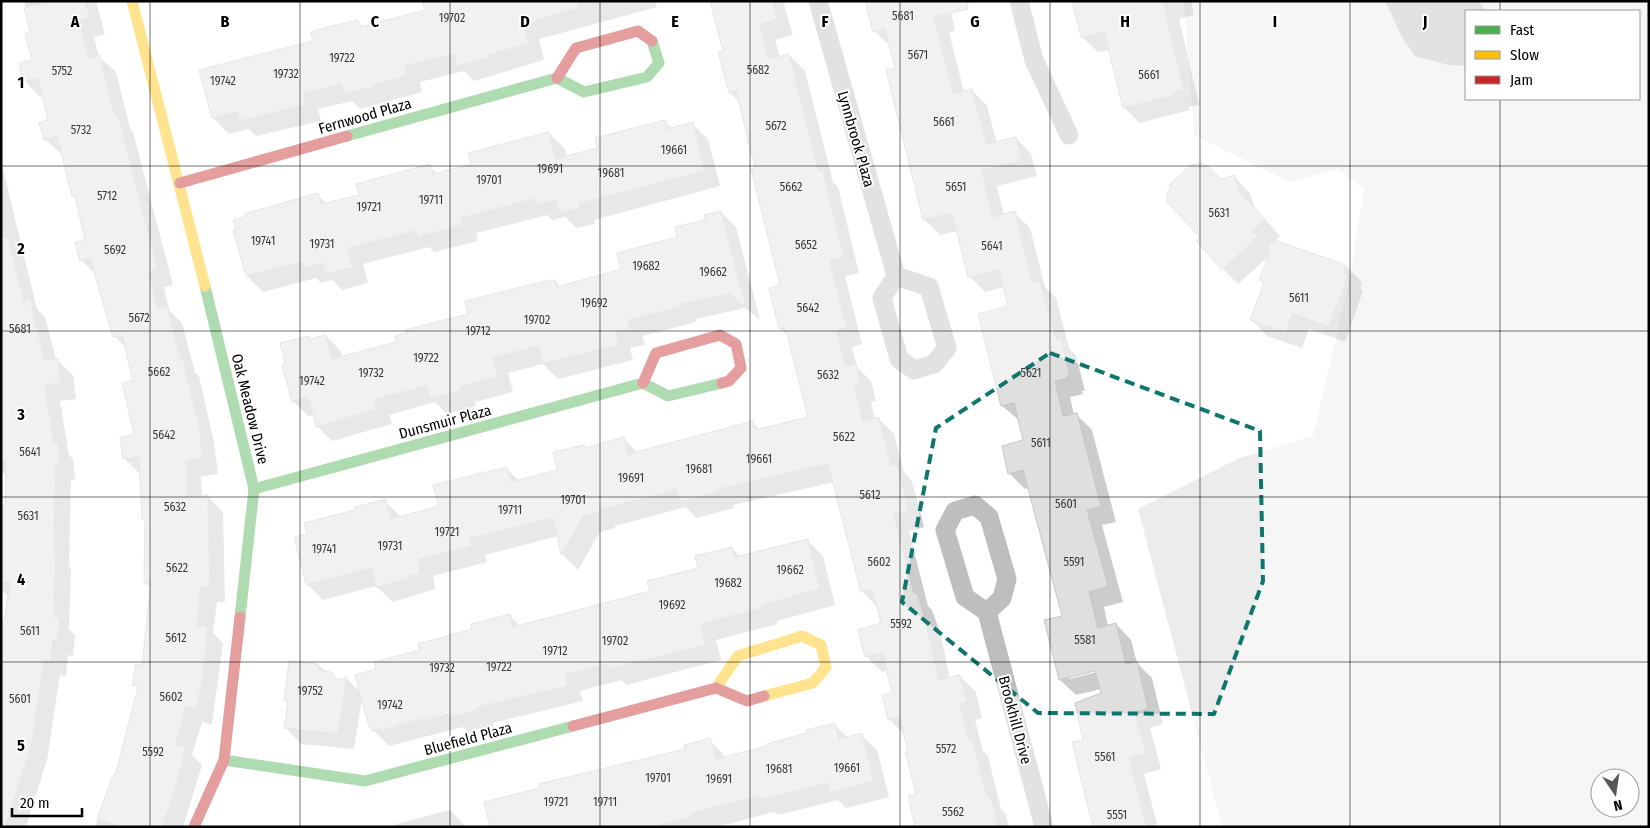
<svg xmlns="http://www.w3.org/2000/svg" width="1650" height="828" viewBox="0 0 1650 828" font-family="'Fira Sans Condensed',sans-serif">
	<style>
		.green { fill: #ececec; fill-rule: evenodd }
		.water { fill: #bfbfbf }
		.shadow { fill: #0003; fill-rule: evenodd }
		.building { fill: #dfdfdf; stroke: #c7c7c7 }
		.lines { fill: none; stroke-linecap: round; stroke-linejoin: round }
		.street { stroke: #bebebe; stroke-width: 19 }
		.fast { stroke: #4caf50; stroke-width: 11 }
		.slow { stroke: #ffc107; stroke-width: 11 }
		.jam { stroke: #c62828; stroke-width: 11 }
		.marked { fill: none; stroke: #0f766e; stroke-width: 4; stroke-dasharray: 10 6; stroke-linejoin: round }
		.grid { fill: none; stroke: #000; stroke-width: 1; stroke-opacity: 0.55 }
		.labels { text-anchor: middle; stroke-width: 4; stroke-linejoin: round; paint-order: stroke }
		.number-label { font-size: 12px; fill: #383838 }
		.street-label { font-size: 15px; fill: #000; stroke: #fff }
		.grid-label { font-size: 16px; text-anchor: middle; font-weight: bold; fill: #000; stroke: #fff; stroke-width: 4; stroke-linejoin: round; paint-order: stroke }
	</style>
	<rect width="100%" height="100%" fill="#fff"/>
	<!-- green -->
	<path class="green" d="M1184 1H1649V827H1222L1138 509 1237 459 1313 436 1350 277 1364 189 1338 169 1290 182 1194 135ZM1466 11H1639V99H1466ZM1600 778H1630V808H1600Z"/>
	<!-- water -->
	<polygon class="water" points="1385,1 1479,1 1485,11 1466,11 1466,66 1448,65 1415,56 1402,37"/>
	<!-- shadow -->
	<g class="shadow">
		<polygon points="24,1 96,1 105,34 94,37 99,57 116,72 130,128 133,132 173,285 164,287 169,310 182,323 195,373 199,376 214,442 218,474 201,477 202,496 207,496 223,512 225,602 217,602 213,633 223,643 212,724 202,722 192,755 202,765 183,827 95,827 113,777 116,778 139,690 134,685 143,666 151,588 145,582 146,521 143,518 141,475 124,458 136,436 135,382 127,349 115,336 97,276 81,260 86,241 77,199 73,196 63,155 45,139 50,121 43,96 40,97 25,81 33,61 32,33"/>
		<polygon points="424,1 655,1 657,7 539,39 544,60 474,81 464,71 420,82 422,92 360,109 352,101 318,109 321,121 256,136 249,129 229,134 213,118 201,71 314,42 358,22 363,27 426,11"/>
		<polygon points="711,1 783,1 793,35 775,40 780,57 789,55 805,71 833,182 838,187 859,273 845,276 862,344 852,347 857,367 871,381 876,401 871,402 875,420 879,419 894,434 904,472 912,481 924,527 909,531 928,606 932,610 940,632 950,679 960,676 976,692 982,718 975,720 983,751 988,756 1001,809 1006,814 1009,827 917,827 917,795 910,753 905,735 889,719 894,693 888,670 882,672 866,656 882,623 878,608 862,591 834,482 734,505 734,508 696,518 686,507 615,526 615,528 600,532 578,570 562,554 558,536 485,555 487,562 433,576 435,589 393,602 376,586 323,600 307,584 308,535 357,511 385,501 401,517 440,507 507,469 519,481 559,471 584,446 586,449 624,439 638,453 752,422 760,430 810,418 788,336 780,328 782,286 757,169 740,102 730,93 724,52"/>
		<path d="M866 1H969V3L950 8 955 31 949 32 964 92 972 90 987 106 997 143 1016 138 1031 154 1037 176 997 186 1004 215 1015 213 1030 228 1045 287 1056 298 1069 348 1076 355 1085 391H1082L1083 394 1070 397 1074 415 1076 414 1092 430 1116 522 1102 525 1123 602 1104 607 1108 626 1116 624 1131 640 1137 663 1152 678 1163 724 1150 728 1161 769 1144 774 1158 827H1095L1085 741 1103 694 1101 689 1076 695 1060 680 1064 617 1029 488 1025 489 1009 473 1025 441 1020 421 1002 406 979 315 1010 307 1005 287 985 292 969 276 958 231 940 235 924 219 891 47 874 31ZM1101 669V671L1069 679V676Z"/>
		<polygon points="1074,1 1191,1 1194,15 1179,19 1199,105 1189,107 1190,110 1139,123 1124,107 1110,50 1098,52 1082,37"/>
		<polygon points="664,121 672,129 692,124 708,139 720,186 594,220 595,224 577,228 565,217 552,220 547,215 476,233 478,241 434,252 429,247 363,264 368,283 342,290 333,280 321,283 316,278 263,292 247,276 235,231 287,204 287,201 317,194 327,204 360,195 429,166 438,174 472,165 549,133 565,149 567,157 599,149"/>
		<polygon points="1,161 37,309 45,317 56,359 73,375 76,399 60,401 69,455 73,459 75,479 71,480 69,566 71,568 69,629 75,635 73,656 68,655 66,676 60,675 47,760 26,827 1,827 1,622 6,623 9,597 1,589 1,506 6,506 7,476 1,471"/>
		<polygon points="1234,177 1250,193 1255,208 1280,236 1269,246 1272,248 1275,241 1346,266 1362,282 1360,288 1363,291 1345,342 1309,329 1302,348 1267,336 1252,320 1265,284 1260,280 1269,256 1238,284 1223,269 1202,237 1221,181"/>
		<polygon points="721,212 736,227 760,320 745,308 695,319 696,322 642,336 645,345 630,348 633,360 558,379 543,364 508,373 513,392 475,402 476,406 447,414 435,402 389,415 392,424 332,441 317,426 314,415 308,416 293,401 308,337 311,340 326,336 341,351 343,358 398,343 555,281 561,287 623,270"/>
		<path d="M807 540 823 556 835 605 777 621 778 624 716 640 721 660 626 685 622 680 580 691 583 701 493 723 494 726 468 732 463 727 389 746 370 727 362 697 354 749 301 744 286 728 289 704 285 701 318 665 338 681 347 679 361 693 378 670 509 615 520 626 651 592 699 569 732 548 740 557ZM455 709 456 711 380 730V728Z"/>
		<polygon points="834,724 848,738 861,735 877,750 889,797 846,808 838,800 778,815 774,812 716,827 492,827 710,740 726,758 769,747"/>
		<polygon points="450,810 466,827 385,827"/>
	</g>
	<!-- building -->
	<g class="building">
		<polygon points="51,1 85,1 90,18 79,21 89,58 100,55 115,115 118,114 158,269 149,272 158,308 167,306 181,359 183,359 199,425 203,459 186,461 188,496 208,495 210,587 201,587 197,625 208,626 203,677 197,708 186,707 176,745 186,748 175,791 162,827 120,827 97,819 113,775 115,776 138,687 132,685 136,664 142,665 151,583 144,583 145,518 142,519 139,457 123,459 120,437 134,435 122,383 133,381 122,335 113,337 90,258 80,261 75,242 85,240 75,196 72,196 57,136 44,140 39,123 48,120 38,78 23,82 19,63 32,60 25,34 30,32 24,8"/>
		<polygon points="422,1 578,1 578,8 524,24 529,44 488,55 489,58 457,66 454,54 405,66 407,76 374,85 375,87 344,94 341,84 303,94 306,105 239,121 237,112 212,118 199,70 313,41 311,32 324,28 358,20 360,27 425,10"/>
		<polygon points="710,1 773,1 778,19 760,25 769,59 789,54 819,171 823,170 844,257 830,260 847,328 837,331 846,366 856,364 861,385 855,387 863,421 879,417 891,465 897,464 909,511 894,515 914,593 917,593 924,615 939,680 960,675 967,702 960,704 969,740 972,738 987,797 991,797 998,827 915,827 908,796 916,794 905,752 908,752 900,717 888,720 882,695 892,692 882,652 865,657 858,630 881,623 872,589 861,592 828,464 719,489 719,492 680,502 676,490 600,510 600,512 584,516 561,555 553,518 470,539 472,546 418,560 420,574 409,576 410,579 376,587 371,568 306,585 294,537 307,534 304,523 355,510 355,507 386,499 391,519 439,506 433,485 507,467 511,482 557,470 553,452 584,445 585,448 624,437 628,454 753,421 755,430 808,417 785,327 779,329 769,288 780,285 751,169 755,168 736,91 729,93 718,52 723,51"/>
		<polygon points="865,1 967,1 968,9 934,17 954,94 972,89 987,144 1016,137 1022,161 982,171 993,217 1015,211 1033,283 1040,281 1056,339 1061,338 1070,375 1067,376 1068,378 1055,381 1063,416 1077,413 1101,506 1087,510 1108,586 1089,592 1098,628 1116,623 1126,664 1137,661 1148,709 1135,712 1146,754 1129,758 1147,827 1093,827 1072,742 1083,740 1075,703 1101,693 1095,671 1059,680 1044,620 1062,616 1023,470 1008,474 1002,446 1023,440 1014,403 1001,406 978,314 1008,306 999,270 968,277 952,213 923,220 886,70 895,68 885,29 873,32"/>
		<polygon points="1072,1 1163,1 1184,90 1174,92 1175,95 1123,108 1104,32 1081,37"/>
		<polygon points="665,120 667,129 693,122 705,171 579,204 580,208 560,213 556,200 536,205 534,199 461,218 463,225 417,237 416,231 348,248 353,268 325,274 322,263 304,268 302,262 246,276 233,230 236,229 233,220 245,217 244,214 318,193 321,204 359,195 356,184 430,164 433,174 471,164 468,153 549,132 556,159 597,148 595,138"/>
		<polygon points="1201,163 1209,167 1221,179 1235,175 1239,191 1265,219 1252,232 1260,235 1222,270 1196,241 1200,237 1166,201 1168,191 1171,187 1169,185 1191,165"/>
		<polygon points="721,211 746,307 729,294 681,304 681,307 628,320 630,329 616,333 619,345 542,364 538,346 493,358 498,377 460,387 461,391 430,399 427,386 375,399 377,409 316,427 308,397 292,402 282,365 285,364 280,343 309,336 309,339 326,335 332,359 396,342 395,336 406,333 405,330 468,314 465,301 549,280 555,280 557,287 621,269 617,253 677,237 675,227 705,220 704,215"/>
		<polygon points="8,237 24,301 30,299 45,360 58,358 61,383 45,385 54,443 58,442 60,464 56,464 54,551 56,551 54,617 60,618 57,641 53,640 51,661 44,660 32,744 7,823 1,823 1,621 4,621 10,583 1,582 1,505 5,505 6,461 1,461 1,238"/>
		<polygon points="1274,240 1346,265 1344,273 1348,275 1329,327 1293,314 1286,333 1250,320 1264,282 1259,280"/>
		<polygon points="808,539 820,589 762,605 763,608 701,624 706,645 609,669 608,664 565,675 568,686 478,707 479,710 451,717 449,711 395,726 394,725 372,731 371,727 369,727 355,675 376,669 374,662 420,650 418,644 472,629 471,624 510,614 513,627 650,591 647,581 698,568 695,556 732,547 735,557"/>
		<polygon points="289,661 318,664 318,670 331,672 337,680 347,677 338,734 284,728 288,702 284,701"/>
		<polygon points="835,723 839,739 862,733 874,781 829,793 827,783 761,800 760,796 691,813 692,817 653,827 490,827 484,802 540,788 539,784 685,749 684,745 710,738 716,759 767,746 767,744 807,733 806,730"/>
	</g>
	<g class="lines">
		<!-- street -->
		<g class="street">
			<polyline points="818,1 896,276 882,298 899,359 914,370 934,364 947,348 929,287 896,276"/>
			<polyline points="1019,1 1034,60 1069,135"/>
			<polyline points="987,612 1002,598 1007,579 989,517 975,505 955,511 945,530 965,597 987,612 1044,827"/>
		</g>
		<!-- fast -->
		<g class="fast">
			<polyline points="347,136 557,78 584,92 647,77 659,63 652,41"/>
			<polyline points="205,286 254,489 240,617"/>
			<polyline points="254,489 643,383 668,396 722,383"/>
			<polyline points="224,760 365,781 573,726"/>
		</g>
		<!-- slow -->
		<g class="slow">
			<polyline points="132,1 205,286"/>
			<polyline points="716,688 738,656 802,636 821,645 826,667 813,683 764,696"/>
		</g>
		<!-- jam -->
		<g class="jam">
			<polyline points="557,78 576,48 638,31 652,41"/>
			<polyline points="180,183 347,136"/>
			<polyline points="643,383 656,353 720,335 736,344 741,368 729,381 722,383"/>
			<polyline points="573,726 716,688 747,701 764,696"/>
			<polyline points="194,827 224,760 240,617"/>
		</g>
	</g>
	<!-- marked area -->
	<path d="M0 0H1650V828H0ZM1050 353 1260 431 1263 581 1214 714 1038 713 902 602 936 428Z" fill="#fff" fill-opacity=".55" fill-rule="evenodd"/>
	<path class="marked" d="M1050 353 1260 431 1263 581 1214 714 1038 713 902 602 936 428Z"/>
	<!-- grid -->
	<path class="grid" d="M150 1V827M300 1V827M450 1V827M600 1V827M750 1V827M900 1V827M1050 1V827M1200 1V827M1350 1V827M1500 1V11M1500 99V827M1 166H1649M1 331H1649M1 497H1649M1 662H1649"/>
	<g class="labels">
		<!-- number labels -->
		<g class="number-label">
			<text x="903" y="20">5681</text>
			<text x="452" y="22">19702</text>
			<text x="918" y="59">5671</text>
			<text x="342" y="62">19722</text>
			<text x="758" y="74">5682</text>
			<text x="62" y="75">5752</text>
			<text x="286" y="78">19732</text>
			<text x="1149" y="79">5661</text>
			<text x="223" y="85">19742</text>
			<text x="944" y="126">5661</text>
			<text x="776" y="130">5672</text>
			<text x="81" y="134">5732</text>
			<text x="674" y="154">19661</text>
			<text x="550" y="173">19691</text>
			<text x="611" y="177">19681</text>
			<text x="489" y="184">19701</text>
			<text x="791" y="191">5662</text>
			<text x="956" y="191">5651</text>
			<text x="107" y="200">5712</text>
			<text x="431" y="204">19711</text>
			<text x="369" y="211">19721</text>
			<text x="1219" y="217">5631</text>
			<text x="263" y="245">19741</text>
			<text x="322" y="248">19731</text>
			<text x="806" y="249">5652</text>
			<text x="992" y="250">5641</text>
			<text x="115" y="254">5692</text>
			<text x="646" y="270">19682</text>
			<text x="713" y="276">19662</text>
			<text x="1299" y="302">5611</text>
			<text x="594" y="307">19692</text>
			<text x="808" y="312">5642</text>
			<text x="139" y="322">5672</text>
			<text x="537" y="324">19702</text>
			<text x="20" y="333">5681</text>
			<text x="478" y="335">19712</text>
			<text x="426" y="362">19722</text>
			<text x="159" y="376">5662</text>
			<text x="371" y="377">19732</text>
			<text x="1031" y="377">5621</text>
			<text x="828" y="379">5632</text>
			<text x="312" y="385">19742</text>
			<text x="164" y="439">5642</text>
			<text x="844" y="441">5622</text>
			<text x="1041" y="447">5611</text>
			<text x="30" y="456">5641</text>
			<text x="759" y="463">19661</text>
			<text x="699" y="473">19681</text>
			<text x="631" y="482">19691</text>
			<text x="870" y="499">5612</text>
			<text x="573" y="504">19701</text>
			<text x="1066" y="508">5601</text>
			<text x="175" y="511">5632</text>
			<text x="510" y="514">19711</text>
			<text x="28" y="520">5631</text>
			<text x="447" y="536">19721</text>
			<text x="390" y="550">19731</text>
			<text x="324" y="553">19741</text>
			<text x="879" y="566">5602</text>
			<text x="1074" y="566">5591</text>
			<text x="177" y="572">5622</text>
			<text x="790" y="574">19662</text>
			<text x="728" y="587">19682</text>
			<text x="672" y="609">19692</text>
			<text x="901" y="628">5592</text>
			<text x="30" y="635">5611</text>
			<text x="176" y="642">5612</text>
			<text x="1085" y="644">5581</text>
			<text x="615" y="645">19702</text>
			<text x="555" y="655">19712</text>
			<text x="499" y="671">19722</text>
			<text x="442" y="672">19732</text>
			<text x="310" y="695">19752</text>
			<text x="171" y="701">5602</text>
			<text x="20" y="703">5601</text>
			<text x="390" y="709">19742</text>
			<text x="946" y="753">5572</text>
			<text x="153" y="756">5592</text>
			<text x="1105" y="761">5561</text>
			<text x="847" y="772">19661</text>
			<text x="779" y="773">19681</text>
			<text x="658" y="782">19701</text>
			<text x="719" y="783">19691</text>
			<text x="556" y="806">19721</text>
			<text x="605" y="806">19711</text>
			<text x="953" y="816">5562</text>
			<text x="1117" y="819">5551</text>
		</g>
		<!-- street labels -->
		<g class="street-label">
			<text transform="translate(365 116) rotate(-16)" y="5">Fernwood Plaza</text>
			<text transform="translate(856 139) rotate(74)" y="5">Lynnbrook Plaza</text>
			<text transform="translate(250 409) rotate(76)" y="5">Oak Meadow Drive</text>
			<text transform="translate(445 422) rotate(-15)" y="5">Dunsmuir Plaza</text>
			<text transform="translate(1015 720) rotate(75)" y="5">Brookhill Drive</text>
			<text transform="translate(468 739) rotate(-15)" y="5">Bluefield Plaza</text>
		</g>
	</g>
	<g class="grid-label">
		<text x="75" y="27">A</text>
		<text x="225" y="27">B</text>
		<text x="375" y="27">C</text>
		<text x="525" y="27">D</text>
		<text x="675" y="27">E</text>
		<text x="825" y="27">F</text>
		<text x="975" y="27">G</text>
		<text x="1125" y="27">H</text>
		<text x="1275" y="27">I</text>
		<text x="1425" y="27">J</text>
		<text x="21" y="88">1</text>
		<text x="21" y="254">2</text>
		<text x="21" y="420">3</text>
		<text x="21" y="585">4</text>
		<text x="21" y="751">5</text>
	</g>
	<!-- border -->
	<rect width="1650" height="828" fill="none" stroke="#000000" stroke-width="5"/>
	<!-- legend -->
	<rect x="1465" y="10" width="175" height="90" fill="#ffffff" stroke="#999999"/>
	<rect x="1475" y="26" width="25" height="8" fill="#4caf50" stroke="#999999"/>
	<text x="1510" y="35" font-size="15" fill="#000000">Fast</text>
	<rect x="1475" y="51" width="25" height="8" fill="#ffc107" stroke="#999999"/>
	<text x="1510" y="60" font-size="15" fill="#000000">Slow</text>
	<rect x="1475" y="76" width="25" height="8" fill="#c62828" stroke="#999999"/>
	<text x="1510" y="85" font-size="15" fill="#000000">Jam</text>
	<!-- north arrow -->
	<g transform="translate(1615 793) rotate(167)"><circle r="24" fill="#ffffff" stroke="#999999"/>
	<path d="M0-4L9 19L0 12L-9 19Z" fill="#595959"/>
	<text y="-8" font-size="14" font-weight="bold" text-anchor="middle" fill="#000000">N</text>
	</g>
	<!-- scale -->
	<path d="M12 808v8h70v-8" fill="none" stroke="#000000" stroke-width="2.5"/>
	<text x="20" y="808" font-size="15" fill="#000000" stroke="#ffffff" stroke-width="4" paint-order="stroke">20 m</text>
</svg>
